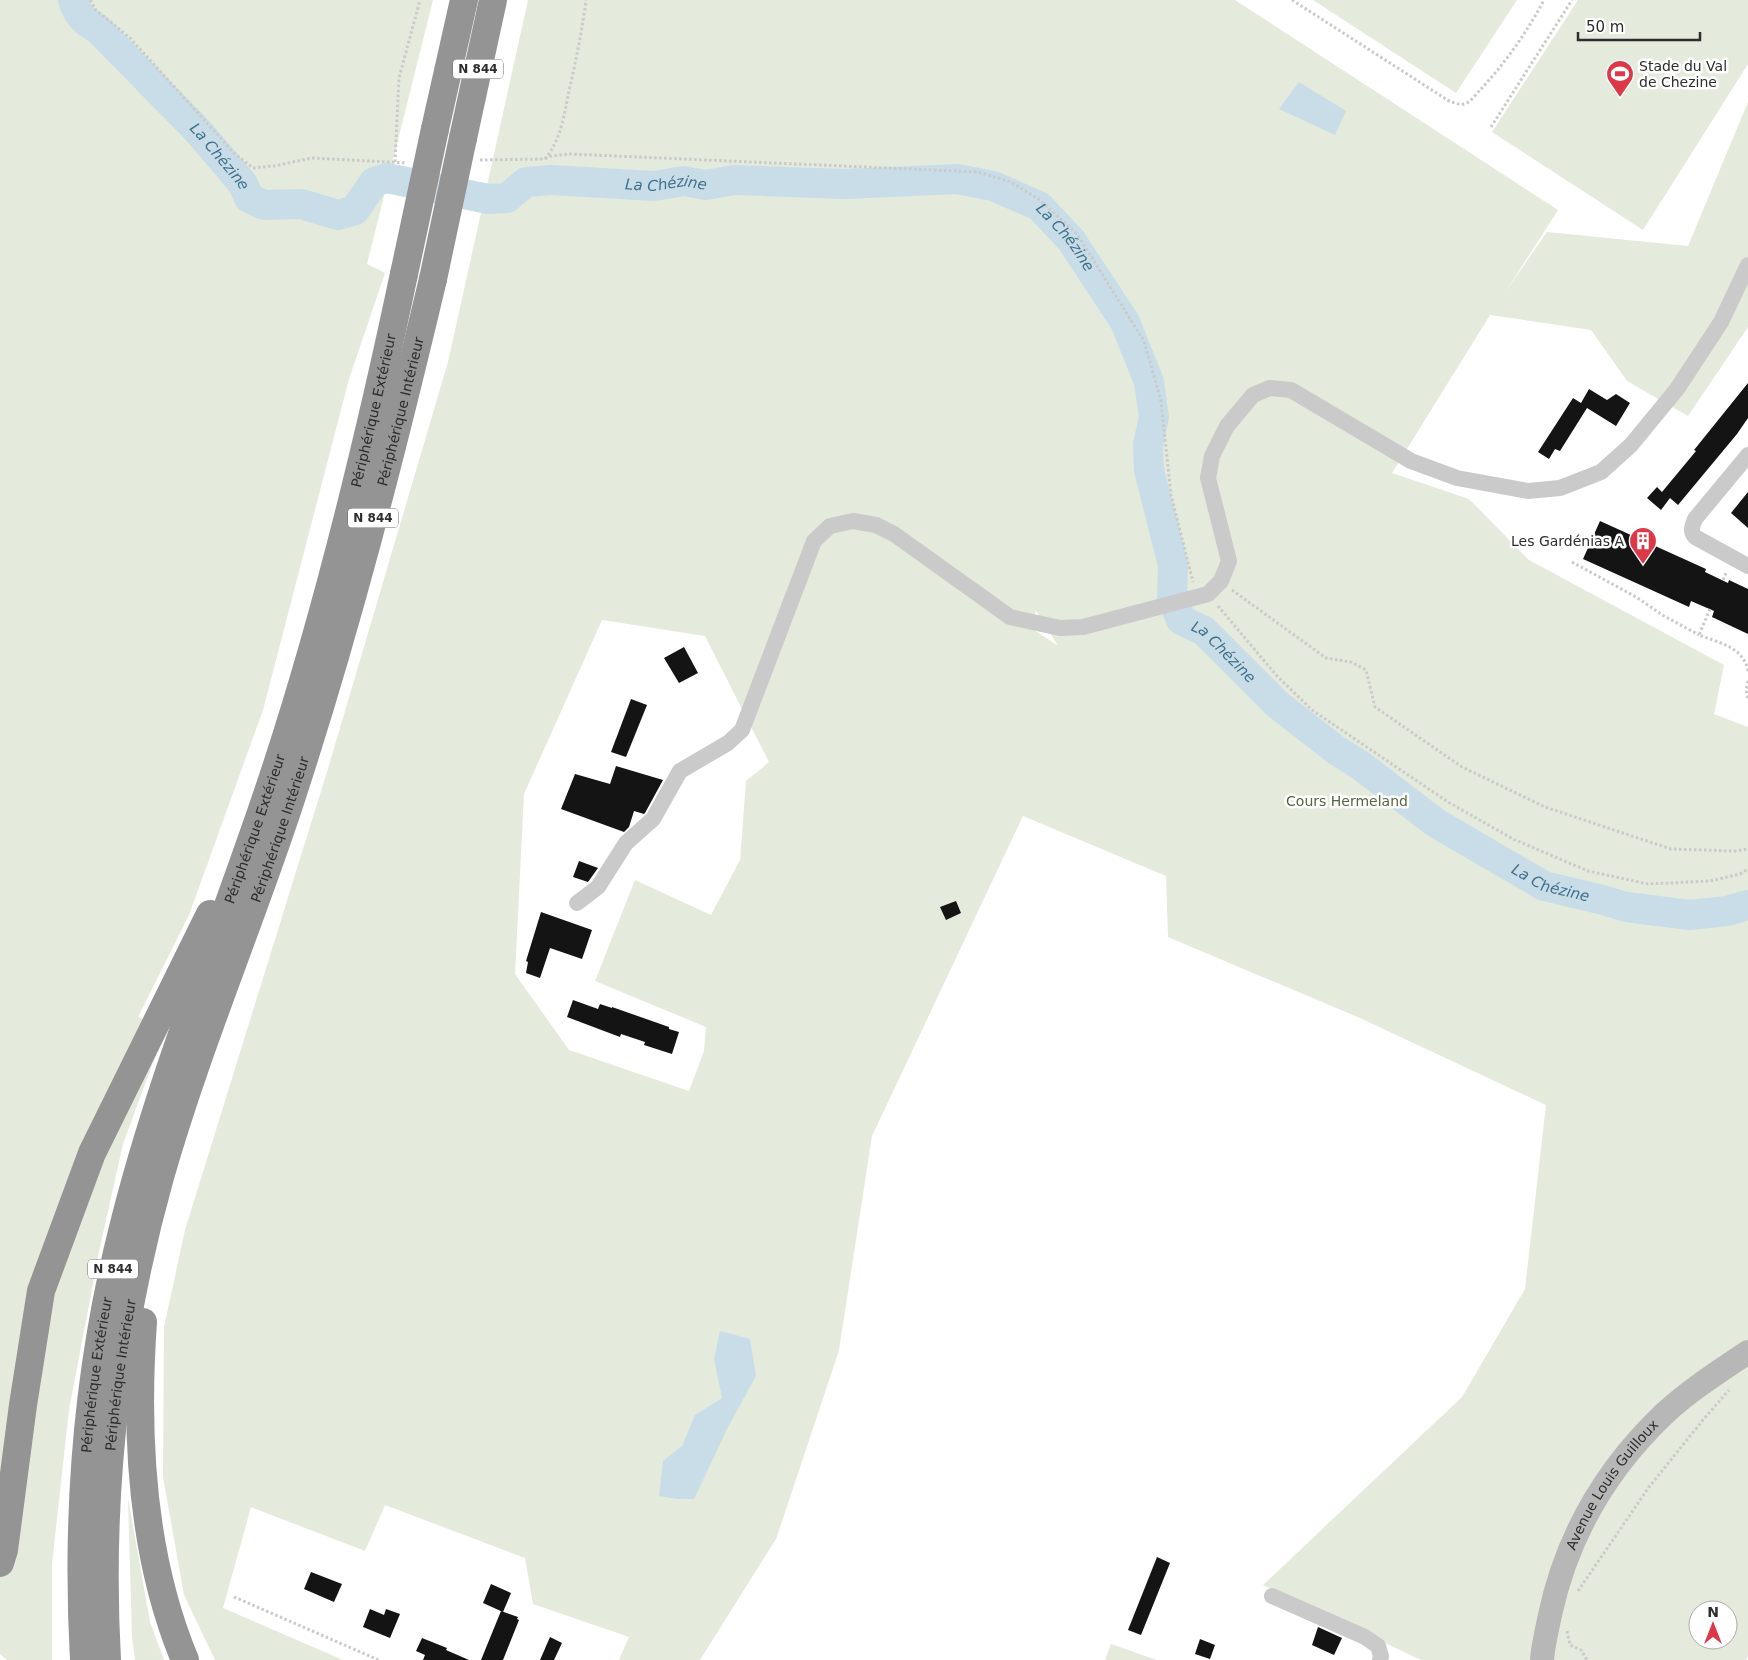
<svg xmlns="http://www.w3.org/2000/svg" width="1748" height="1660" viewBox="0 0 1748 1660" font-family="'DejaVu Sans',sans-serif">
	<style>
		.green { fill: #e4eadc; fill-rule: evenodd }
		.water { fill: #c9dde9 }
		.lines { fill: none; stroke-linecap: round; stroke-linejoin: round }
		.river { stroke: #c9dde9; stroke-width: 30 }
		.building { fill: #141414 }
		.path { stroke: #cacaca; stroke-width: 3; stroke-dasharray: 2.5 2.5; stroke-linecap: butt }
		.street { stroke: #cacaca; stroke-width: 16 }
		.secondary { stroke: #b7b7b7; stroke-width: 24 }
		.highway { stroke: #949494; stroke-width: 28 }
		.highway-bridge { stroke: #949494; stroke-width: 28 }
		.labels { text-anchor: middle; stroke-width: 5; stroke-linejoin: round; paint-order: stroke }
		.shield { fill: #fff; stroke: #6c6c6c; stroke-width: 1 }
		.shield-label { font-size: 12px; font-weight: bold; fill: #2d2d2d }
		.poi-label { font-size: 14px; fill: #2d2d2d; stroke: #fff; text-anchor: start }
		.street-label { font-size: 14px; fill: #2d2d2d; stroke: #fff }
		.park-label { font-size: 14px; fill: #51673d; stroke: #fff }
		.water-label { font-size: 15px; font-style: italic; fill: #40708b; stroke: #fff }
	</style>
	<rect width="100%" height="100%" fill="#fff"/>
	<!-- green -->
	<g class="green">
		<polygon points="0,0 433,0 367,264 385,273 349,379 263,710 189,915 138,1017 166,1027 123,1144 100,1247 69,1410 52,1564 52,1660 7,1660 0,1654"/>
		<path d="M528 0H1235L1558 210 1506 291 1547 232 1688 246 1748 102V327L1688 416 1627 381 1591 330 1490 315 1392 473 1469 499 1529 560 1724 665 1714 714 1748 727V1657L1746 1660H1421L1263 1585 1462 1397 1525 1289 1546 1105 1360 1018 1168 937 1166 876 1023 816 872 1136 839 1350 776 1539 700 1660H619L629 1637 533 1604 525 1558 385 1505 365 1551 251 1507 223 1608 343 1660H215L184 1595 163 1477 164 1327 185 1230 330 762 448 362ZM1036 611 1057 644V645L1031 628ZM602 620 705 636 769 762 746 781 740 860 711 915 635 880 595 981 706 1027 704 1051 689 1091 569 1050 515 974 524 794ZM1698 1610H1728V1640H1698Z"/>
		<polygon points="1313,0 1517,0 1456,93"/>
		<polygon points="1578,0 1748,0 1748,64 1643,230 1492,132"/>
		<polygon points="128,1498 150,1622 164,1660 135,1660 132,1636"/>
		<polygon points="1111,1644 1157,1660 1105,1660"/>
	</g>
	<!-- water -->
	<g class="water">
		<polygon points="1299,82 1346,111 1335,135 1279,109"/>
		<polygon points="720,1331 750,1339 756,1376 728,1427 694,1499 677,1499 659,1496 663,1461 682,1446 695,1415 722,1398 714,1359"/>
	</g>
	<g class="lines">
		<!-- river -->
		<path class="river" id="s1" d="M73 0C77 15 85 22 98 29L198 131 243 184 249 198 264 205 301 204 338 215 355 210 374 182 387 178 488 199 507 198 526 182 551 180 654 186 684 181 706 185 734 180 845 184 957 179 993 186 1039 206 1071 240 1125 322 1149 382 1154 417 1148 445 1149 470 1173 565 1172 597 1181 620 1204 631 1277 704 1336 750 1360 765 1436 823 1544 886 1603 900 1626 907 1690 915 1727 911 1748 905"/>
	</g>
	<!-- building -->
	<g class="building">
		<polygon points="1748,383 1748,418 1737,434 1678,505 1670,498 1661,510 1647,498 1657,487 1662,492 1696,451 1694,450"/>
		<polygon points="1589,389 1607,400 1616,394 1630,403 1616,426 1587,408 1560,451 1555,449 1549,459 1538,452 1573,398 1581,403"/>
		<polygon points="1748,492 1748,528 1731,513"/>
		<polygon points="1600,521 1706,569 1705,572 1728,583 1729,580 1748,589 1748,634 1712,617 1714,611 1691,601 1689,607 1583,559"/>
		<polygon points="684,647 698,673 679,683 664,658"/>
		<polygon points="631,699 647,705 626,757 611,752"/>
		<polygon points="616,766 663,780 645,813 644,814 634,811 629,827 624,832 561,809 575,774 610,784"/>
		<polygon points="579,861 598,868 588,882 573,877"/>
		<polygon points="956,901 961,913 946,920 940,907"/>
		<polygon points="541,912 592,930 582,959 550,948 540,978 526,973 528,962 526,961"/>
		<polygon points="573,1000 598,1009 600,1004 612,1008 612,1007 669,1027 669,1029 679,1032 672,1054 644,1045 645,1042 621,1034 620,1037 567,1017"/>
		<polygon points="1157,1557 1170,1563 1141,1635 1128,1630"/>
		<polygon points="311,1572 342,1584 334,1602 304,1589"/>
		<polygon points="491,1584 511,1593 503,1612 483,1603"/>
		<polygon points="370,1609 384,1615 386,1609 400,1614 390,1638 363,1627"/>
		<polygon points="501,1611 518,1617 517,1619 519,1620 503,1660 481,1660"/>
		<polygon points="1318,1627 1342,1638 1334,1655 1312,1645"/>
		<polygon points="550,1637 562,1643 554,1660 540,1660"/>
		<polygon points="422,1638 447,1648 446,1650 469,1660 423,1660 425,1655 416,1651"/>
		<polygon points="1200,1639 1215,1645 1210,1659 1195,1654"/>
	</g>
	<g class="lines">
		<!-- path -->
		<g class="path">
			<polyline points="90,0 96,10 130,38 235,154 253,168 274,166 312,158 407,163"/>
			<path d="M1292 0 1449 101C1455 103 1461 106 1467 103 1472 100 1477 93 1481 89 1506 62 1527 32 1544 0"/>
			<polyline points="1491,127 1572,0"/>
			<path d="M545 159C561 140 564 115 569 91 576 61 582 31 586 0"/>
			<polyline points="480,160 544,159 551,156 570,154 978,172 1011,182 1040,200 1077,234 1144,341 1161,401 1171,495 1193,582"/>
			<polyline points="395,162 399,78 420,0"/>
			<polyline points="1572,562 1636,597 1664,616 1699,635"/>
			<polyline points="1723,580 1727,571"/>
			<polyline points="1232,590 1326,658 1351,662 1366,670 1375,707 1462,767 1545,807 1671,849 1735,851 1748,849"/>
			<polyline points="1218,606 1277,676 1312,710 1448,802 1513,839 1588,871 1648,884 1710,881 1740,874 1748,869"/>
			<path d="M1710 609 1699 635C1719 643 1744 647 1748 671"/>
			<polyline points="1748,681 1746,690 1748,699"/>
			<polyline points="1578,1591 1649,1487 1703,1420 1729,1390"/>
			<polyline points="234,1597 379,1660"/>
			<polyline points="1567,1631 1570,1645 1581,1650 1587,1660"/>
		</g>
		<!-- street -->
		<g class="street">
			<path d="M1748 455 1695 519C1692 527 1690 531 1695 537L1748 566"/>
			<polyline points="577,903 598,887 626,843 653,819 680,771 728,743 742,730 814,541 830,526 853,521 876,525 894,534 1010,617 1060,628 1083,627 1208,594 1221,581 1229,561 1208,478 1212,456 1227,426 1253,395 1270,388 1291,390 1411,461 1457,478 1528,491 1560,488 1601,472 1631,445 1677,389 1721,322 1748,265"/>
			<polyline points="1272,1596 1365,1637 1378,1646 1381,1656 1380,1660"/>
		</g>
		<!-- secondary -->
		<path class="secondary" id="s2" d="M1542 1660C1543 1645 1547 1630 1550 1615 1567 1535 1606 1469 1665 1413 1690 1390 1720 1371 1748 1352"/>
		<!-- highway -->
		<g class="highway">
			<polyline points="435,129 464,0"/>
			<polyline points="463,138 493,0"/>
			<path d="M143 1322C135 1435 141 1555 185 1660"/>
			<polyline points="0,1563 4,1550 23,1405 41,1291 92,1153 210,914"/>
			<path id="s3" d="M84 1660C76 1517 87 1371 122 1232 161 1073 225 923 276 768 329 606 369 440 404 274"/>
			<path id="s4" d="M107 1660C98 1498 116 1334 160 1177 196 1051 248 929 289 805 346 632 391 456 433 279"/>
		</g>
		<!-- highway-bridge -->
		<g class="highway-bridge">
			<polyline points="404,274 435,129"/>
			<polyline points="433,279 463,138"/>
		</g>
	</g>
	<!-- icons -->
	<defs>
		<symbol id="stadium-pin" viewBox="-11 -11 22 30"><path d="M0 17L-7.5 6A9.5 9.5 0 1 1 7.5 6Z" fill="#dc3848" stroke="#fff"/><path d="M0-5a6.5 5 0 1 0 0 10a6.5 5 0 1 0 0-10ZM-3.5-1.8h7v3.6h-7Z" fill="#fff"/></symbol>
		<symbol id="building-pin" viewBox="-11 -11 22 30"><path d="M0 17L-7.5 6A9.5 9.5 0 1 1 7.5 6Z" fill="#dc3848" stroke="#fff"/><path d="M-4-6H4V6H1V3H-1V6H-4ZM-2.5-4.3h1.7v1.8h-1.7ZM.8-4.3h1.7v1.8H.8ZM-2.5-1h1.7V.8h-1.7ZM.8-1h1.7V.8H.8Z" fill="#fff"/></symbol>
	</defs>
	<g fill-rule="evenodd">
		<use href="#stadium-pin" x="1604" y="58" width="32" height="43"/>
		<use href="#building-pin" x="1627" y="525" width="32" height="43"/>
	</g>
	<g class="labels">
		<!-- shield labels -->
		<g class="shield">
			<rect x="453" y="59.5" width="50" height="19" rx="4"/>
			<rect x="348" y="508.5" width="50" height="19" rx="4"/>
			<rect x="88" y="1259.5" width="50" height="19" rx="4"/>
		</g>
		<g class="shield-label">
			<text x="478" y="73">N 844</text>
			<text x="373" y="522">N 844</text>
			<text x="113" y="1273">N 844</text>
		</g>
		<!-- poi labels -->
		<g class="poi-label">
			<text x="1639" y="71">Stade du Val<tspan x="1639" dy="16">de Chezine</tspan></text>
			<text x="1624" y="546" text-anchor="end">Les Gardénias A</text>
		</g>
		<!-- street labels -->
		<g class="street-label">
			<text dy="5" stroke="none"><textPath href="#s3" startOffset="1291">Périphérique Extérieur</textPath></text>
			<text dy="5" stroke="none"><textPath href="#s4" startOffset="1291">Périphérique Intérieur</textPath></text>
			<text dy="5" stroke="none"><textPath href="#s3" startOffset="856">Périphérique Extérieur</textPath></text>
			<text dy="5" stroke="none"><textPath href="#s4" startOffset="856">Périphérique Intérieur</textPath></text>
			<text dy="5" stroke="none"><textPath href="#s3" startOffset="286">Périphérique Extérieur</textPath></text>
			<text dy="5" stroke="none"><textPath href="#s4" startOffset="286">Périphérique Intérieur</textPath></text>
			<text dy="5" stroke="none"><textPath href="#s2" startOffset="192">Avenue Louis Guilloux</textPath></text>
		</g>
		<!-- park labels -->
		<g class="park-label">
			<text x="1347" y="806">Cours Hermeland</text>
		</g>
		<!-- water labels -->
		<g class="water-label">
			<text dy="5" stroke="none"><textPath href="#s1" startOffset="216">La Chézine</textPath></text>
			<text dy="5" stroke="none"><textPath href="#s1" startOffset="712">La Chézine</textPath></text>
			<text dy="5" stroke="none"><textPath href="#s1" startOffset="1132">La Chézine</textPath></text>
			<text dy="5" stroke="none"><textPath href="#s1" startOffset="1598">La Chézine</textPath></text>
			<text dy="5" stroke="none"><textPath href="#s1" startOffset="2002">La Chézine</textPath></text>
		</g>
	</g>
	<!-- north arrow -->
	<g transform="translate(1713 1625)"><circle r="24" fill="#ffffff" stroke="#ababab"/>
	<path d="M0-4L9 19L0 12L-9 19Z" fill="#dc3848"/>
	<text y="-8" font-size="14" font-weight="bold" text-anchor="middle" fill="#2d2d2d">N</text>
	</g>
	<!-- scale -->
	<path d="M1578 32v8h122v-8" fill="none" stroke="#2d2d2d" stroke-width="2.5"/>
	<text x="1586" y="32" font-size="15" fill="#2d2d2d" stroke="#ffffff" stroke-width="4" paint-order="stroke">50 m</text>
</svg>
